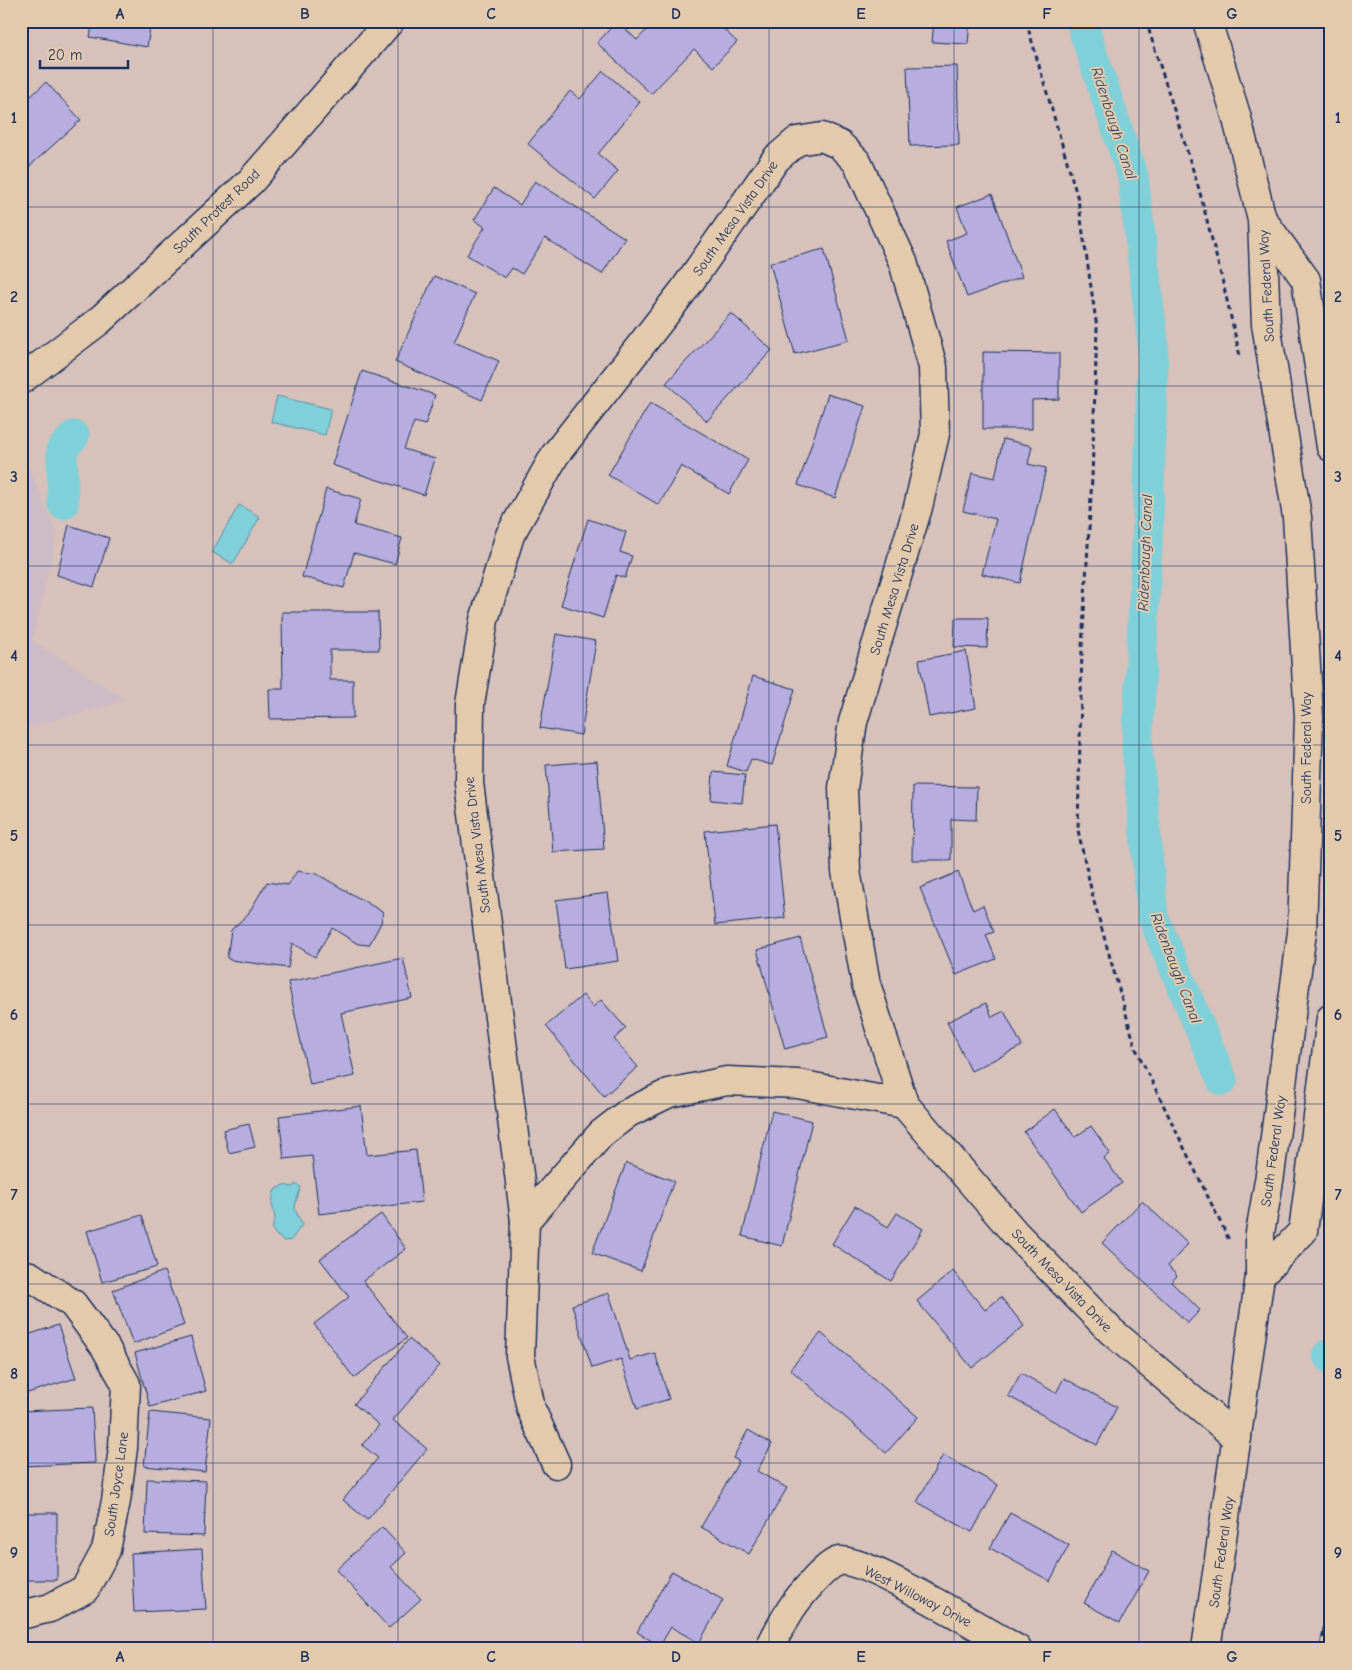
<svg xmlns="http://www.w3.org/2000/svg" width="1352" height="1670" viewBox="0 0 1352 1670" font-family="'Comic Neue',sans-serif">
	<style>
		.built { fill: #cdbbc6 }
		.water { fill: #7fd0d8; stroke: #5790a7 }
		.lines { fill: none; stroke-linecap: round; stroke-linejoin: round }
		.canal { stroke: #7fd0d8; stroke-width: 31 }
		.building { fill: #b7adde; stroke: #1b2f5e }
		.minor-casing { stroke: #1b2f5e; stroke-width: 31 }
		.major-casing { stroke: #1b2f5e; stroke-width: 31 }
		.path { stroke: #1b2f5e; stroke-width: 3; stroke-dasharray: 5 4; stroke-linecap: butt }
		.minor { stroke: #e4caac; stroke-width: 28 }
		.major { stroke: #e4caac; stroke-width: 28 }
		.rail-casing { stroke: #1b2f5e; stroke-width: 5.5 }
		.rail { stroke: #e4caac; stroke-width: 4; stroke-dasharray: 11; stroke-linecap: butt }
		.grid { fill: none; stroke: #1b2f5e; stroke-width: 1; stroke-opacity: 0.55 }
		.labels { text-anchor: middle; stroke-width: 4; stroke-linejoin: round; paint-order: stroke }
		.street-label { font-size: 14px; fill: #1b2f5e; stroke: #e4caac }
		.water-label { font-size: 15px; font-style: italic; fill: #253f6a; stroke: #e4caac }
		.neatline { fill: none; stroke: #1b2f5e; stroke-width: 2 }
		.grid-label { font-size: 16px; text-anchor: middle; font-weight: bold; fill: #1b2f5e }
	</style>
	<rect width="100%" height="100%" fill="#d6c1bb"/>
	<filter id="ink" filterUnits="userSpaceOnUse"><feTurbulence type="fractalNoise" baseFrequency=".02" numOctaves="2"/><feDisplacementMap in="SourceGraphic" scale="10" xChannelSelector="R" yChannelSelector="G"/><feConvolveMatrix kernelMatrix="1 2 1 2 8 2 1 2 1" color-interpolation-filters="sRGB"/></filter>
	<g filter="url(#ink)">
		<!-- built -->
		<polygon class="built" points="22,453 57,533 32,641 126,700 21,728"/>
		<!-- water -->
		<g class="water">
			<polygon points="277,396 331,409 325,435 271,422"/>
			<polygon points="239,505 260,517 233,564 212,552"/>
			<polygon points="295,1184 301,1187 296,1202 295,1209 302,1225 291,1240 284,1241 276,1235 272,1229 275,1218 272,1203 274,1191 283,1185 293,1187"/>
		</g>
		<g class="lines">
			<!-- canal -->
			<g class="canal">
				<polyline points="1081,21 1133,177 1153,343 1148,522 1137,747 1153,917 1222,1080"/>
				<polyline points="63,504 62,449 74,436"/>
				<polyline points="1328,1355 1331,1359"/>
			</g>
		</g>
		<!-- building -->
		<g class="building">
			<polygon points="93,21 151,21 147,47 90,37"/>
			<polygon points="617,21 637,40 655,21 715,21 737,42 713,67 694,49 651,94 597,43"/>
			<polygon points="934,21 970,21 968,44 932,42"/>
			<polygon points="957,66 959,145 910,146 907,67"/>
			<polygon points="603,71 640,102 598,154 618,171 595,199 528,144 570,91 580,99"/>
			<polygon points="46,82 81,120 21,174 21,89 29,98"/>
			<polygon points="535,181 625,238 602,274 545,238 522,274 512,268 505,278 467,255 485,227 474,220 494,188 520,205"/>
			<polygon points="992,194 1022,277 967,297 946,241 967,233 957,207"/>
			<polygon points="824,249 849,340 795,354 770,263"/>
			<polygon points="434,276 475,294 454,342 499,361 482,400 395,362"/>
			<polygon points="731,313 772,350 707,421 666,383"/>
			<polygon points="983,352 1059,353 1059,399 1032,400 1032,429 983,429"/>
			<polygon points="362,371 435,395 425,425 414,422 404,449 435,459 424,495 332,465"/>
			<polygon points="828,394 865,406 835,498 798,485"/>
			<polygon points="650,403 748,460 729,494 681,466 659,505 608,475"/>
			<polygon points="1003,439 1032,446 1028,464 1046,468 1020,583 982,574 996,519 963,511 972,473 995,478"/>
			<polygon points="326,489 361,499 354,525 402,538 395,564 354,553 344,588 302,577"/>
			<polygon points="588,519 626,532 620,552 632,556 625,578 616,575 603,618 561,605"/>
			<polygon points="69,525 109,538 94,587 57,575"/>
			<polygon points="282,612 378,612 379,650 330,650 330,680 353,680 353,718 270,719 269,689 283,689"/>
			<polygon points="955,618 988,618 987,648 954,647"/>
			<polygon points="556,634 596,641 581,735 540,728"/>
			<polygon points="966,651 976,708 929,717 919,660"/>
			<polygon points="753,676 795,689 772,765 751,759 746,772 727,766"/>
			<polygon points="597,761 604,849 553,852 546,765"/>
			<polygon points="713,772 745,775 742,803 711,800"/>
			<polygon points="913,786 977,787 976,820 951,819 951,860 912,860"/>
			<polygon points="775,824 785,918 715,925 705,831"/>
			<polygon points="297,871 317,874 383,912 381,923 369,945 358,944 332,928 315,957 292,943 288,968 231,960 227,958 231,930 248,914 267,882 288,885"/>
			<polygon points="958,872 973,910 983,905 994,932 986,935 996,959 956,975 920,888"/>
			<polygon points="608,893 618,961 565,969 556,900"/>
			<polygon points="800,938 828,1037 785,1049 757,950"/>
			<polygon points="403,958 412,998 341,1013 355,1076 310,1085 288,982"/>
			<polygon points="583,995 593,1007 601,1000 626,1028 614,1039 638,1067 604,1096 546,1026"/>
			<polygon points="986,1003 992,1017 1004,1011 1022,1046 971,1071 947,1022"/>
			<polygon points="361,1106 367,1155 416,1150 422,1202 319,1214 312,1156 284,1159 279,1116"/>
			<polygon points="1055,1109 1075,1137 1091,1126 1110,1153 1104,1158 1122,1183 1081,1212 1024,1132"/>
			<polygon points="772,1111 812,1121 782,1246 742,1236"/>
			<polygon points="249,1124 255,1147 229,1153 223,1130"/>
			<polygon points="626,1163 674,1181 641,1271 592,1253"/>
			<polygon points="1142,1201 1188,1244 1168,1266 1177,1276 1171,1282 1200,1310 1188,1323 1102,1243"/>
			<polygon points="855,1206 888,1227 897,1213 923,1229 891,1281 832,1244"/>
			<polygon points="381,1214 406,1249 363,1281 407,1338 354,1378 314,1324 349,1297 320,1259"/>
			<polygon points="142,1215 157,1267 102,1282 87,1231"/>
			<polygon points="164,1271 184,1325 133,1344 113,1290"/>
			<polygon points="953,1271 985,1310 1001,1297 1024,1326 972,1368 917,1301"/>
			<polygon points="609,1293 630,1360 655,1353 669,1399 637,1409 621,1359 592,1368 572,1305"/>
			<polygon points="58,1325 76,1378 21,1395 21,1337"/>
			<polygon points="821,1333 918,1417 886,1453 790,1369"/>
			<polygon points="191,1337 206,1391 150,1407 135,1353"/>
			<polygon points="409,1339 440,1365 393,1420 427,1449 367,1520 343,1500 378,1458 362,1445 379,1425 354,1404"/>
			<polygon points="1021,1373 1056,1393 1064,1378 1117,1407 1097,1445 1008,1396"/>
			<polygon points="92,1408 95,1463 21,1466 21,1411"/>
			<polygon points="150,1412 211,1418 205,1472 144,1466"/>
			<polygon points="748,1430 772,1444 757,1471 787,1488 749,1554 701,1527 739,1461 733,1458"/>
			<polygon points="943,1455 998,1485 972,1532 917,1502"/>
			<polygon points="147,1479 206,1481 204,1536 145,1534"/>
			<rect x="21" y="1513" width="36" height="67"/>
			<polygon points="1010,1513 1069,1545 1050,1581 990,1548"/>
			<polygon points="382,1527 406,1553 391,1567 421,1599 389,1628 336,1570"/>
			<polygon points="202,1549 206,1609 134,1612 131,1553"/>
			<polygon points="1112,1550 1149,1571 1120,1623 1084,1603"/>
			<polygon points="672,1571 723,1600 699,1643 671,1627 660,1646 637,1632"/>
			<polygon points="484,1641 498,1649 480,1649"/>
			<polygon points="856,1643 866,1649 853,1649"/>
		</g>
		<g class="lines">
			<defs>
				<g id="minor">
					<polyline points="21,380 99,321 250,182 390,21"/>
					<polyline points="525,1221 601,1134 628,1113 669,1093 727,1081 798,1084 904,1104"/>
					<polyline points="21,1274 30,1276 73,1304 105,1347 126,1384 123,1448 116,1501 106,1550 85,1589 50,1608 21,1615"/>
					<polyline points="556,1464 531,1409 520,1356 525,1221 469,783 470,704 484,620 510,535 555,455 684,290 776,159 797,141 822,137 840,145 857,162 903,262 933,367 935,434 918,507 853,722 843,788 846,871 866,984 904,1104 1015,1233 1111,1331 1237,1438"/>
					<path d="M769 1649C776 1635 783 1622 791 1609 798 1598 828 1562 839 1561 864 1557 988 1633 1017 1649"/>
				</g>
				<g id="major">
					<polyline points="1262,219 1306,280 1331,447"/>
					<polyline points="1260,1276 1303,1231 1331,1018"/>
					<polyline points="1206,1649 1260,1276 1260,1233 1270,1175 1302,932 1309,717 1297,517 1266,324 1262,219 1236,115 1207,21"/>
				</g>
			</defs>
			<!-- minor casing -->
			<use href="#minor" class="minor-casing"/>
			<!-- major casing -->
			<use href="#major" class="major-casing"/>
			<!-- path -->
			<g class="path">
				<polyline points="1026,21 1078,199 1097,328 1092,478 1082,647 1078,830 1093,898 1136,1049 1230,1242"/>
				<polyline points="1146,21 1199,189 1222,279 1240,356"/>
			</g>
			<!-- minor -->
			<use href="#minor" class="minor"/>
			<!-- major -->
			<use href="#major" class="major"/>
			<defs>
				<polyline id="rail" points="1322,1649 1331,1594"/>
			</defs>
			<!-- rail casing -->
			<use href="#rail" class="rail-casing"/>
			<!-- rail -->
			<use href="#rail" class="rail"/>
		</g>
	</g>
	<!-- grid -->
	<path class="grid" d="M213 21V1649M398 21V1649M583 21V1649M769 21V1649M954 21V1649M1139 21V1649M21 207H1331M21 386H1331M21 566H1331M21 745H1331M21 925H1331M21 1104H1331M21 1284H1331M21 1463H1331"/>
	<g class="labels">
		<!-- street labels -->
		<g class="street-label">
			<text transform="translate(216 211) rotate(-44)" y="5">South Protest Road</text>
			<text transform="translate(735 218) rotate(-55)" y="5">South Mesa Vista Drive</text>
			<text transform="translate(1266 286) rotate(-93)" y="5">South Federal Way</text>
			<text transform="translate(894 589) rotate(-73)" y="5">South Mesa Vista Drive</text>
			<text transform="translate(1306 748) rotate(-90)" y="5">South Federal Way</text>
			<text transform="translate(477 845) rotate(-97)" y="5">South Mesa Vista Drive</text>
			<text transform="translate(1273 1151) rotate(-82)" y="5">South Federal Way</text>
			<text transform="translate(1062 1280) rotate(46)" y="5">South Mesa Vista Drive</text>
			<text transform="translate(116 1484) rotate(-82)" y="5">South Joyce Lane</text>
			<text transform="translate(1221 1552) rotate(-82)" y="5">South Federal Way</text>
			<text transform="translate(918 1596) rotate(27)" y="5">West Willoway Drive</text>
		</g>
		<!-- water labels -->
		<g class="water-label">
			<text transform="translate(1114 123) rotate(72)" y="5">Ridenbaugh Canal</text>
			<text transform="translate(1145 553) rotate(-88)" y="5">Ridenbaugh Canal</text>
			<text transform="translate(1176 968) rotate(69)" y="5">Ridenbaugh Canal</text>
		</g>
	</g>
	<!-- margin -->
	<rect width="1352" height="1670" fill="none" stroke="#e4caac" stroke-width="55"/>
	<!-- scale -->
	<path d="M40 60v8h88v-8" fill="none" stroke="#1b2f5e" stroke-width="2.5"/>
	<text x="48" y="60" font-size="15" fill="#1b2f5e" stroke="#e4caac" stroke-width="4" paint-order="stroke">20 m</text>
	<rect x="28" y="28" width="1296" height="1614" class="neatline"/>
	<g class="grid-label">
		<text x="120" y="19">A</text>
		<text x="305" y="19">B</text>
		<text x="491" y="19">C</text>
		<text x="676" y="19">D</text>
		<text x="861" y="19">E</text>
		<text x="1047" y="19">F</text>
		<text x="1232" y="19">G</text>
		<text x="14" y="123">1</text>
		<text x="1338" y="123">1</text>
		<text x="14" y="302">2</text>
		<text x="1338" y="302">2</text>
		<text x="14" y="482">3</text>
		<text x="1338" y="482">3</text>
		<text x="14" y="661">4</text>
		<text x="1338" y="661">4</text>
		<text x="14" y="841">5</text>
		<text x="1338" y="841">5</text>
		<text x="14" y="1020">6</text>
		<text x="1338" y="1020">6</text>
		<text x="14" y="1200">7</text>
		<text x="1338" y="1200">7</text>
		<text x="14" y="1379">8</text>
		<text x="1338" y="1379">8</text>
		<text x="14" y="1558">9</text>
		<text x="1338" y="1558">9</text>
		<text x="120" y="1662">A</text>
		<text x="305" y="1662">B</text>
		<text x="491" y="1662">C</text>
		<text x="676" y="1662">D</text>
		<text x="861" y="1662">E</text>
		<text x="1047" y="1662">F</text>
		<text x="1232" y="1662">G</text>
	</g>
</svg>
